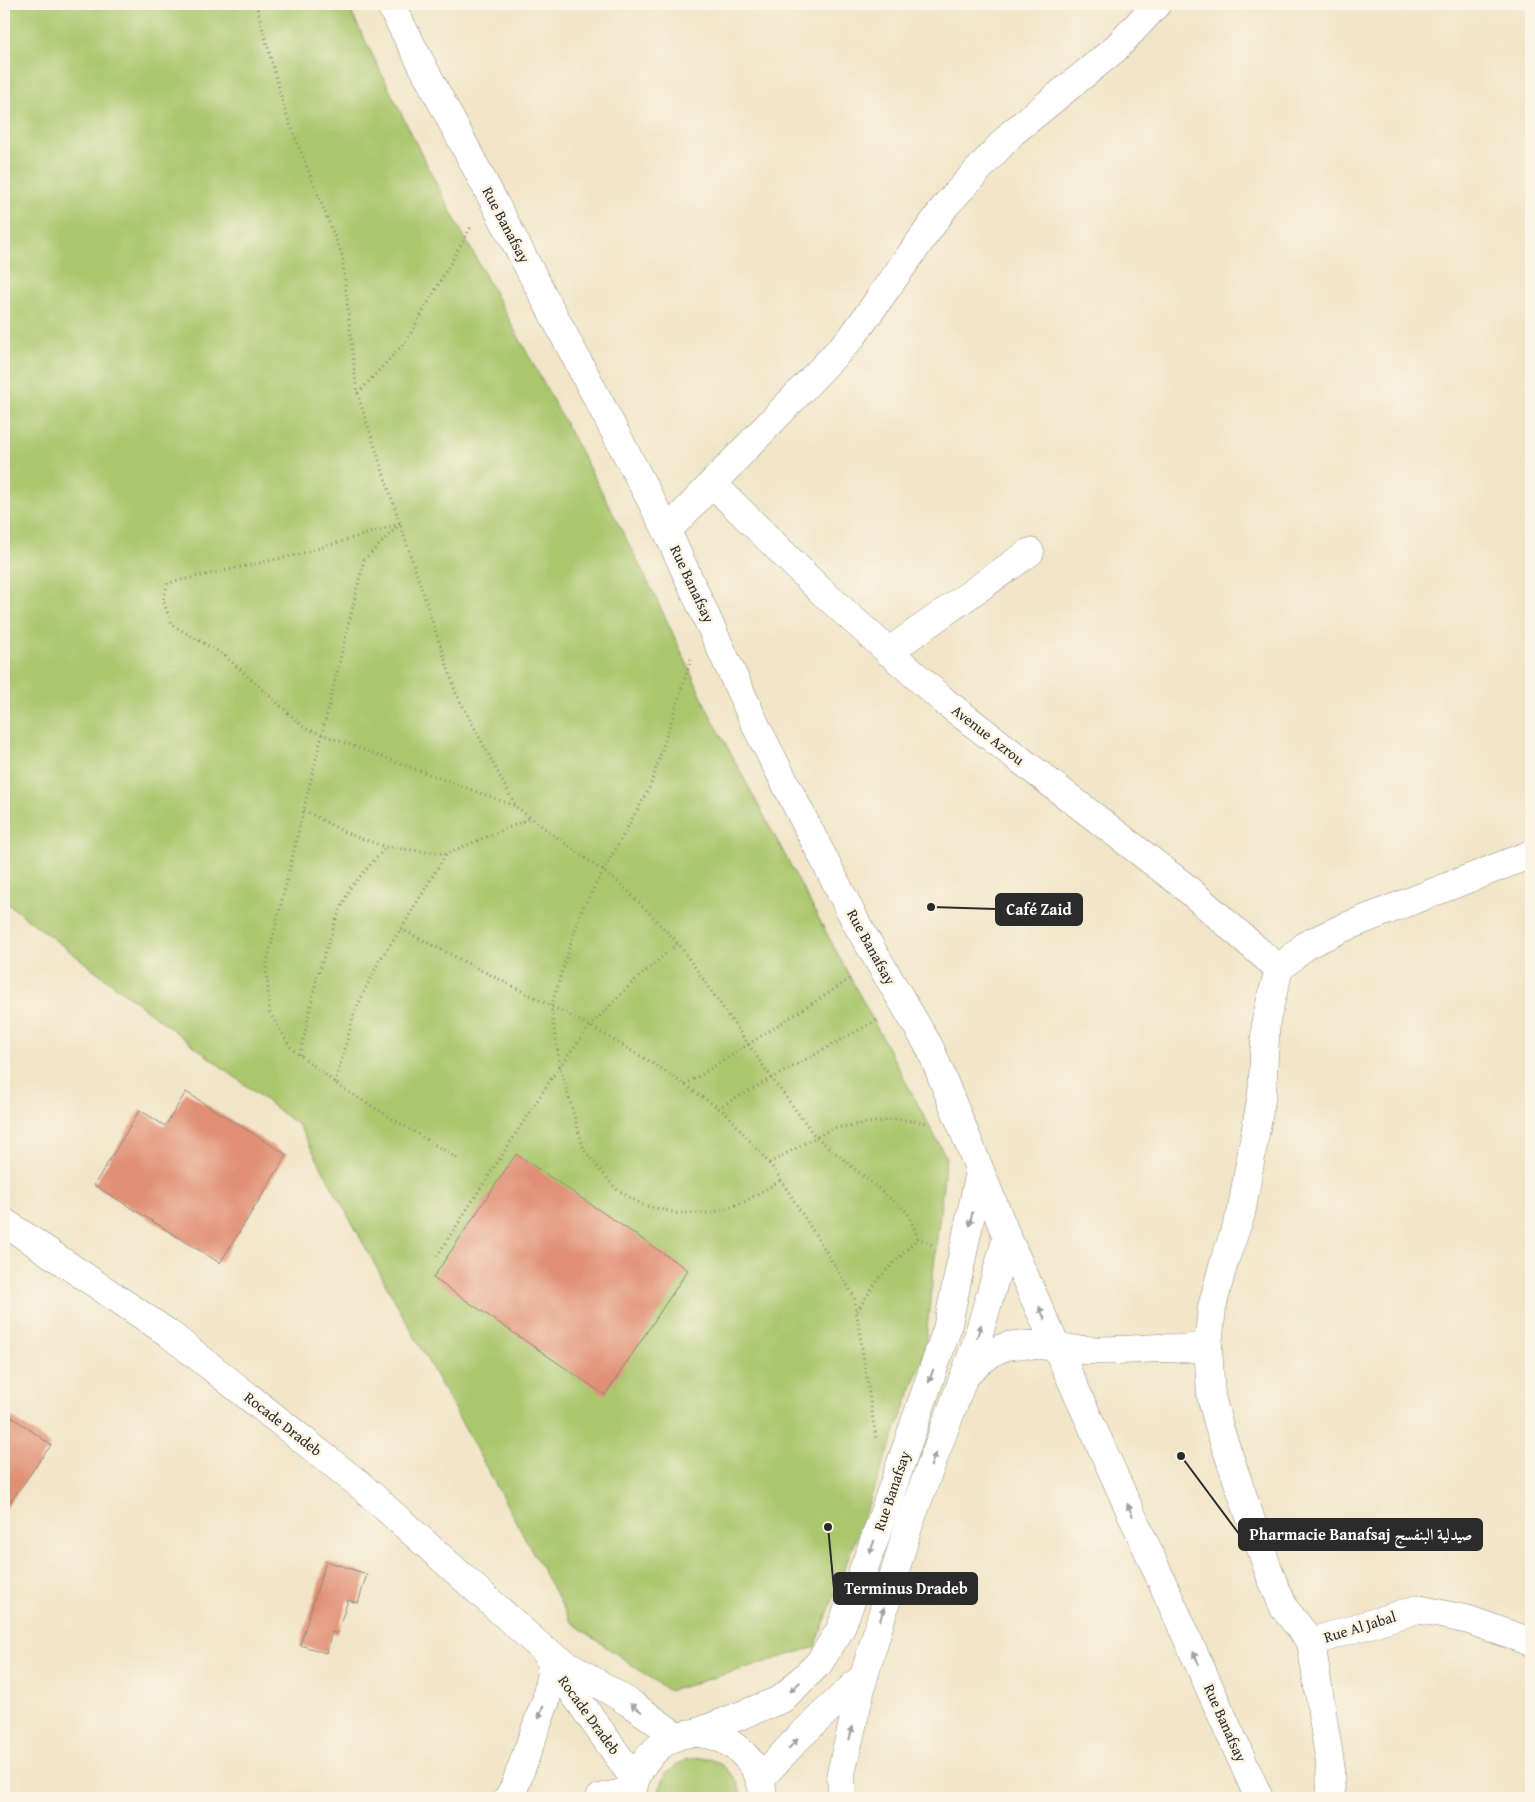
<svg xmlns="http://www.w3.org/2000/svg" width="1535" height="1802" viewBox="0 0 1535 1802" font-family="'Gentium Book Plus',Amiri,serif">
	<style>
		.green { fill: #abc76e; stroke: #6b794c }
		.building { fill: #e19075 }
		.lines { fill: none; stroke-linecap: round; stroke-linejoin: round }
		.minor-casing { stroke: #8e887a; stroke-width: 29 }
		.tertiary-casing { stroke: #8e887a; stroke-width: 29 }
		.secondary-casing { stroke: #8e887a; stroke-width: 29 }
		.path { stroke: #8e887a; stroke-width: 3; stroke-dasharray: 1 4; stroke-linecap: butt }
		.minor { stroke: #fff; stroke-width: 28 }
		.tertiary { stroke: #fff; stroke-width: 28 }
		.secondary { stroke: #fff; stroke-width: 28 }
		.oneway { fill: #a0a0a0 }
		.labels { text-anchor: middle; stroke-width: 5; stroke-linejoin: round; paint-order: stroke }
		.street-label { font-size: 15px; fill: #2b2b2b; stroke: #fcf5e5 }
		.leader { fill: none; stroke: #2b2b2b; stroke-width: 2 }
		.callout-dot { fill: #2b2b2b; stroke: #fcf5e5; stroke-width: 2 }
		.callout { fill: #2b2b2b; stroke: #2b2b2b; stroke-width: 2 }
		.callout-label { font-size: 16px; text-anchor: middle; font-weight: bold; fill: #fff }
	</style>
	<rect width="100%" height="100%" fill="#fcf5e5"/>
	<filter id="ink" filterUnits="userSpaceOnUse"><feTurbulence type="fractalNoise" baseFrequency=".02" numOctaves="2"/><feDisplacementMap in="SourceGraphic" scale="10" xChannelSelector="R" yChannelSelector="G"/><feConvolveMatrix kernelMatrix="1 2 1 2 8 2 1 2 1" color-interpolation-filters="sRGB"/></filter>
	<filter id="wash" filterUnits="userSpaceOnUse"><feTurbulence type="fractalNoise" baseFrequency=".0096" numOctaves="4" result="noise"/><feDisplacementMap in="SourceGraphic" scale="20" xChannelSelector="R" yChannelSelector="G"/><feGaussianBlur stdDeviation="1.12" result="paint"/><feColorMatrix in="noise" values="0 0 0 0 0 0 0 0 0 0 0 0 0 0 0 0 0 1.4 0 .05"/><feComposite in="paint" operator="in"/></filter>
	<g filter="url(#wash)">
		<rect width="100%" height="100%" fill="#f1e5c8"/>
		<!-- green -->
		<g class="green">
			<path d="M4 4H347C388 85 427 169 471 249 552 401 639 551 707 709L946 1157 924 1356 815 1647 669 1691 571 1622 299 1126 4 901Z"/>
			<path d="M686 1759C693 1759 703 1757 710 1759 725 1764 743 1782 740 1798H656L666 1773Z"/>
		</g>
		<g id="blocks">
			<!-- building -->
			<g class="building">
				<polygon points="186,1092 287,1155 220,1263 94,1185 140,1110 165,1126"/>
				<polygon points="516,1154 688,1270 605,1395 433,1278"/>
				<polygon points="4,1411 51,1445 4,1511"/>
				<polygon points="326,1561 367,1574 358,1603 348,1600 337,1634 332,1632 326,1653 300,1645"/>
			</g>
		</g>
	</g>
	<g filter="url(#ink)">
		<use href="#blocks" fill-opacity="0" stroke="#8e887a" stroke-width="1"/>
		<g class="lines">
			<defs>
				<g id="minor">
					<polyline points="712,483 820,590 944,701 1184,886 1279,969"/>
					<polyline points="667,531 852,337 946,205 1012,133 1114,50 1157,4"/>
					<polyline points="888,652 1030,552"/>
					<polyline points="1007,1237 1259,1798"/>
					<path d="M1057 1347C1092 1353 1122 1350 1158 1348 1175 1348 1191 1350 1208 1346"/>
					<polyline points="1311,1642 1284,1608 1270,1575 1220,1430 1211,1396 1208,1346 1212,1307 1224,1262 1241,1214 1262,1094 1266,1020 1279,969 1306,945 1345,927 1531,854"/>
					<polyline points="1331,1798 1330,1763 1311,1642 1418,1609 1469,1620 1531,1642"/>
				</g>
				<g id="tertiary">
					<polyline points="4,1222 168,1333 360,1485 544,1650 633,1705 676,1736"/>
					<polyline points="548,1657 635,1780"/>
				</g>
				<g id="secondary">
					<polyline points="390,4 667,531 757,728 858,926 930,1048 1007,1237 975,1347 909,1524 864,1676 799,1737 760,1779"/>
					<path d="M965 1376C1001 1341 1007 1342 1057 1347"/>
					<polyline points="696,1733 782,1699 819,1663 840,1630 872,1547 947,1329 980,1171"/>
					<polyline points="508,1798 514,1788 546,1700 552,1665"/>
					<polyline points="600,1798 632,1791"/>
					<path d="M632 1798C633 1766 664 1732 696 1733 730 1734 762 1763 763 1797"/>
					<polyline points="842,1798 841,1773 864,1676"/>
				</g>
			</defs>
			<!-- minor casing -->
			<use href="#minor" class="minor-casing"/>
			<!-- tertiary casing -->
			<use href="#tertiary" class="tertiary-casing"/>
			<!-- secondary casing -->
			<use href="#secondary" class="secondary-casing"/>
			<!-- path -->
			<g class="path">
				<polyline points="256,4 286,114 342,255 357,393 456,693 516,807 623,886 678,943 771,1077 815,1136 908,1213 918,1238 935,1246"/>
				<polyline points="358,393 407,340 472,225"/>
				<polyline points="400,524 364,560 266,966 270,1013 291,1048 342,1088 460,1160"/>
				<polyline points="400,524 296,555 168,583 163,600 172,625 223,654 305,728 515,806"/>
				<polyline points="691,659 650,787 581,911 551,1007 560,1067 584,1150 616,1189 643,1205 677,1213 712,1213 744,1202 781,1180"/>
				<polyline points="304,810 346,833 386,847 446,854"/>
				<polyline points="401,929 590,1026 662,1069 727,1114 774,1169 854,1296 876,1438"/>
				<polyline points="300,1055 317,977 337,917 350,888 386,847"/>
				<polyline points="335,1083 355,1011 379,961 401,929 446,854 531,818"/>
				<polyline points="685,1085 853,977"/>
				<polyline points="718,1108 877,1020"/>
				<polyline points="769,1163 833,1128 898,1119 927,1123"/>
				<polyline points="437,1256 553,1076 590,1026 631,984 678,943"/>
				<polyline points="857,1311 879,1278 918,1238"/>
			</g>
			<!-- minor -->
			<use href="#minor" class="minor"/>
			<!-- tertiary -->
			<use href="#tertiary" class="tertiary"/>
			<!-- secondary -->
			<use href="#secondary" class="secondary"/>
		</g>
		<!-- one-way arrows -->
		<defs><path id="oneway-solid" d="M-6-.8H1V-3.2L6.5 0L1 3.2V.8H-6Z" transform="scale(1.25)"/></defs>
		<g class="oneway">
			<use href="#oneway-solid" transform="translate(971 1219) rotate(101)"/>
			<use href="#oneway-solid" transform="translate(1042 1313) rotate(-114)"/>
			<use href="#oneway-solid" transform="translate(979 1331) rotate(-73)"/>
			<use href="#oneway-solid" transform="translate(931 1376) rotate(109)"/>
			<use href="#oneway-solid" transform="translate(933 1460) rotate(-70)"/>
			<use href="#oneway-solid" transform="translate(1130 1510) rotate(-114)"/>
			<use href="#oneway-solid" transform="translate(872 1547) rotate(110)"/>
			<use href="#oneway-solid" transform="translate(882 1614) rotate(-74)"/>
			<use href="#oneway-solid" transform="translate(1196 1658) rotate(-114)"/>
			<use href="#oneway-solid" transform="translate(795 1687) rotate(136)"/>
			<use href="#oneway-solid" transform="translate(636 1708) rotate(-145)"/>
			<use href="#oneway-solid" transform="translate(541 1712) rotate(110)"/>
			<use href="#oneway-solid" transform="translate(851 1733) rotate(-76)"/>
			<use href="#oneway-solid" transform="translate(793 1744) rotate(-47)"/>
		</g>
	</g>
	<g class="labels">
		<!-- street labels -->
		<g class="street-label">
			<text transform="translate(506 225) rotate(62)" y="5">Rue Banafsay</text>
			<text transform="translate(692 584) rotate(65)" y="5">Rue Banafsay</text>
			<text transform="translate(988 735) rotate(38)" y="5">Avenue Azrou</text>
			<text transform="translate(871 947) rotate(61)" y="5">Rue Banafsay</text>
			<text transform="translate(283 1424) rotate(38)" y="5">Rocade Dradeb</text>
			<text transform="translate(892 1491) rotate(-71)" y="5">Rue Banafsay</text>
			<text transform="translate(1360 1627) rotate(-17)" y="5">Rue Al Jabal</text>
			<text transform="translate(589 1715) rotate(54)" y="5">Rocade Dradeb</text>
			<text transform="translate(1225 1723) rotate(66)" y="5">Rue Banafsay</text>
		</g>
	</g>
	<!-- callouts -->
	<path class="leader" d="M931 907L996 909M1181 1456L1239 1534M828 1527L834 1589"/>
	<g class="callout-dot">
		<circle cx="931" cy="907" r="5"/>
		<circle cx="1181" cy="1456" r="5"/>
		<circle cx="828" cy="1527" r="5"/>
	</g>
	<g class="callout">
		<rect x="996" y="894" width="86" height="31" rx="5"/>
		<rect x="1239" y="1519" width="243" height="31" rx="5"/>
		<rect x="834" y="1573" width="143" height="31" rx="5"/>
	</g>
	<g class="callout-label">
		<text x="1039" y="915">Café Zaid</text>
		<text x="1361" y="1540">Pharmacie Banafsaj صيدلية البنفسج</text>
		<text x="906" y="1594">Terminus Dradeb</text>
	</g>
	<!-- margin -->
	<rect width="1535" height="1802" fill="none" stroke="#fcf5e5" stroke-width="20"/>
</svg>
